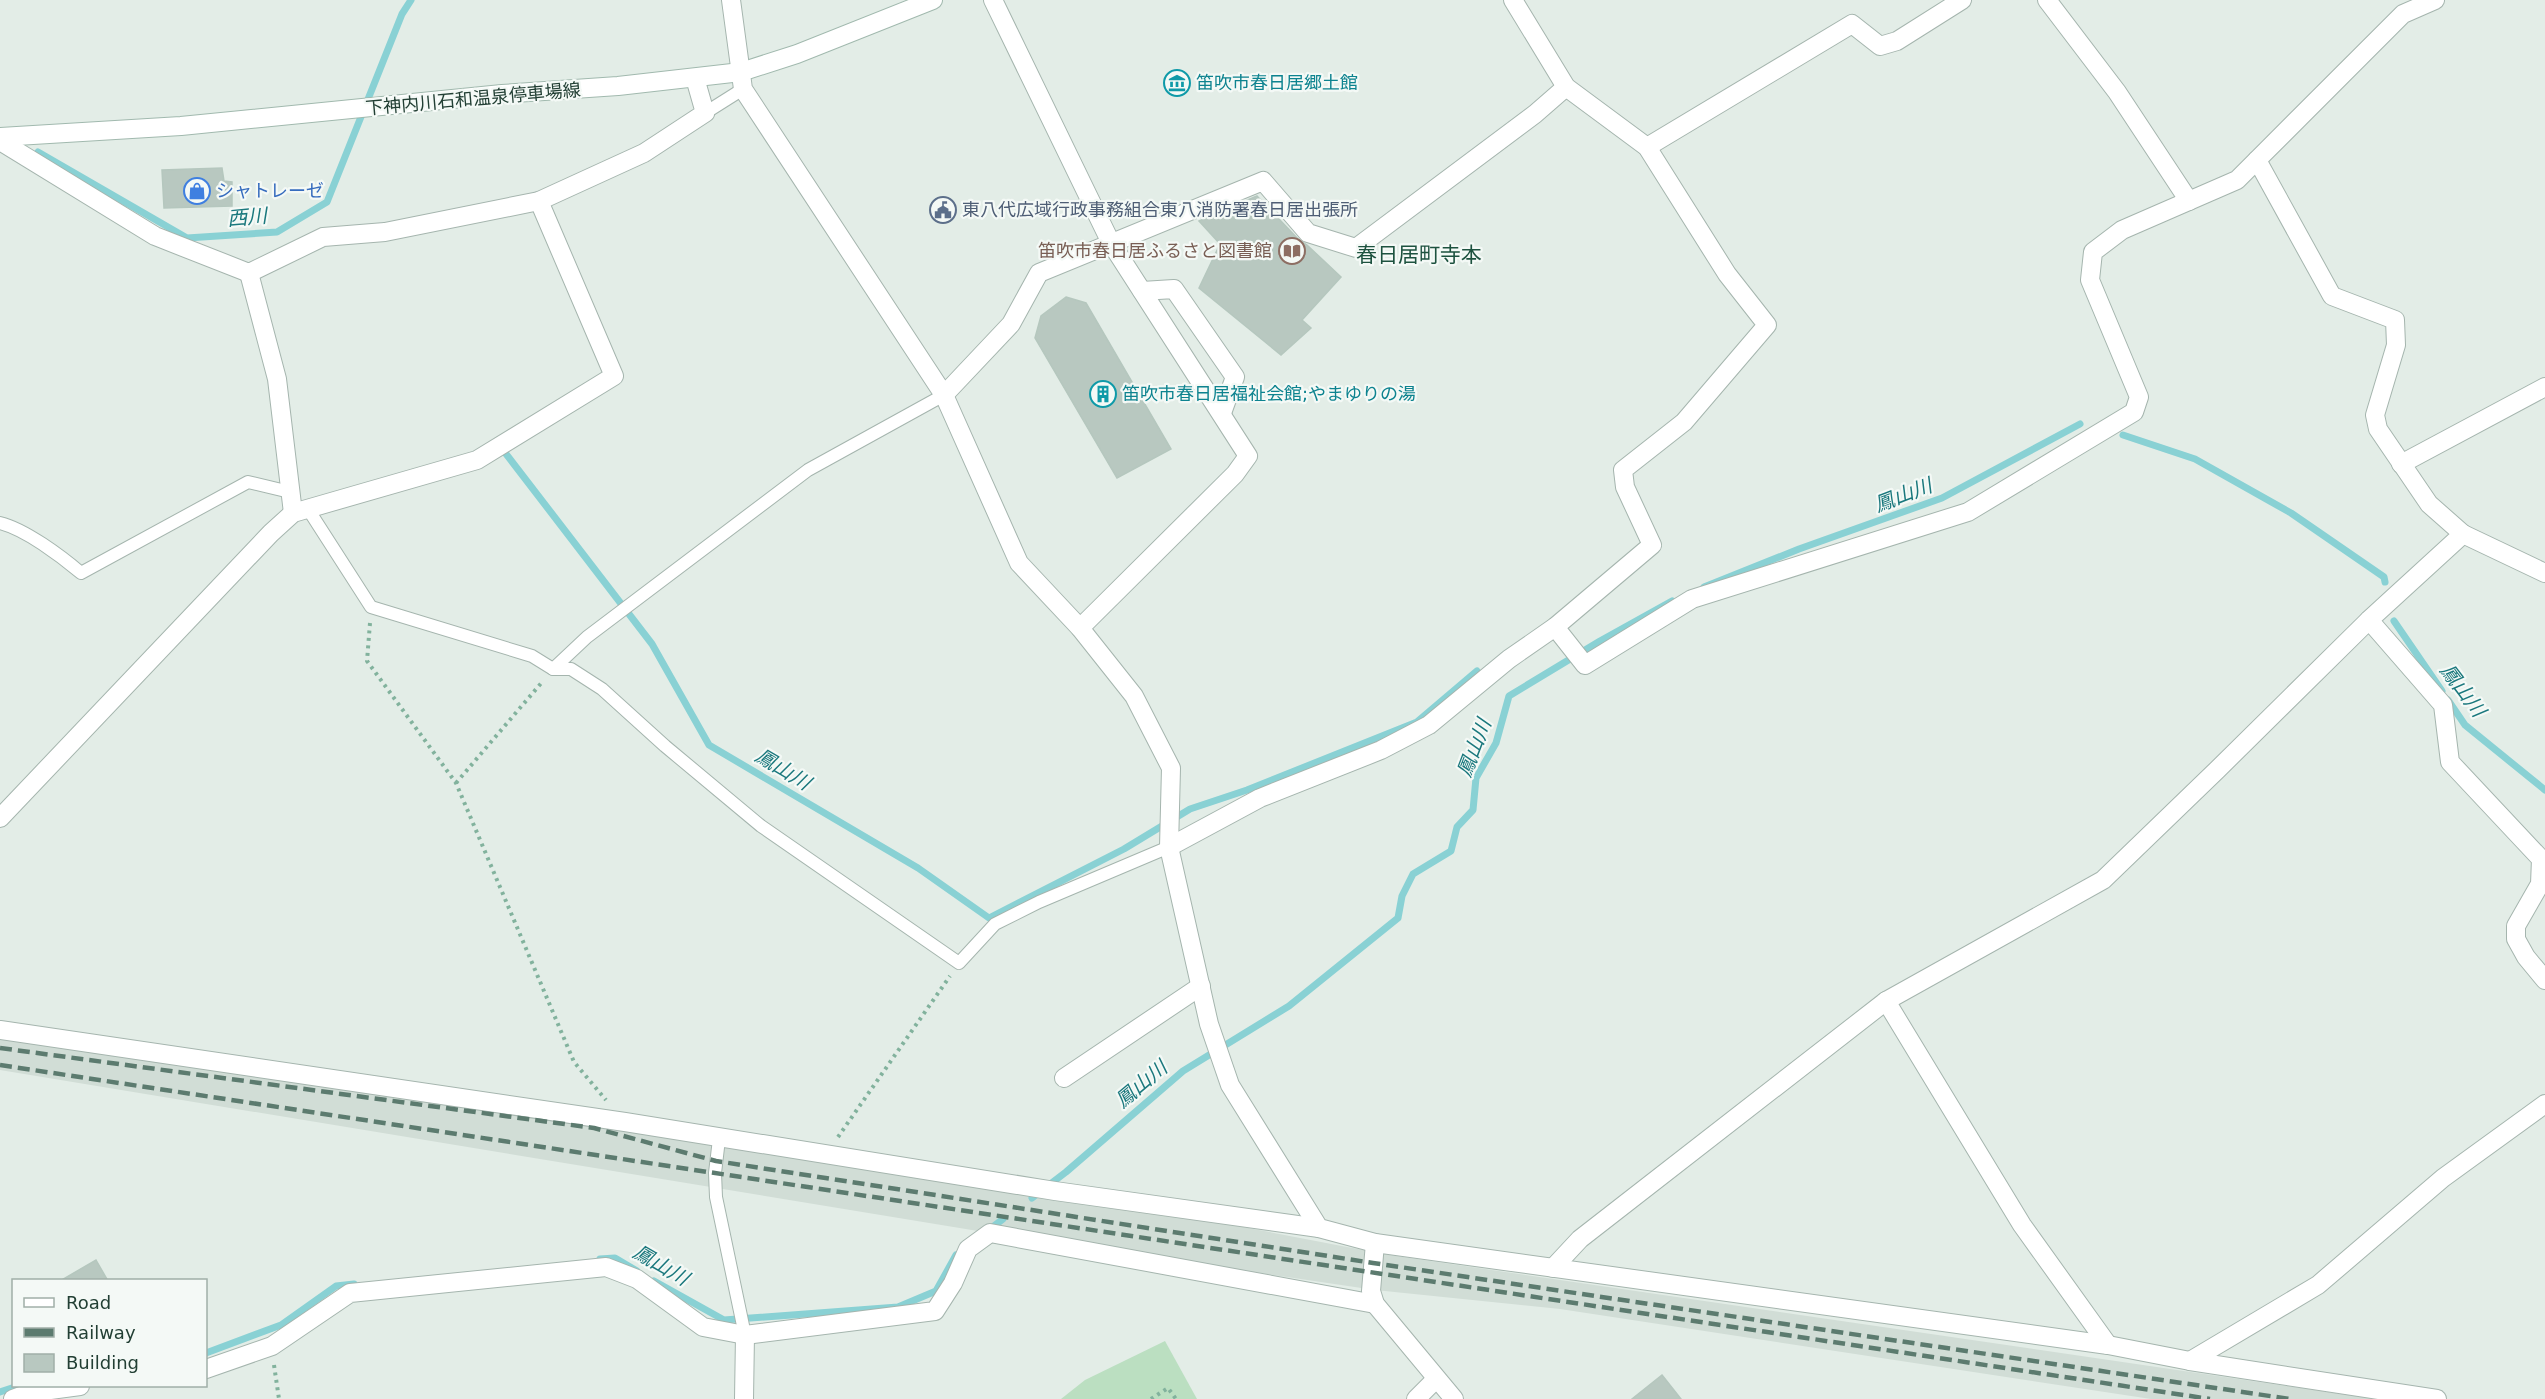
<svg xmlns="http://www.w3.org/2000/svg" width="2545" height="1399" viewBox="0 0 2545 1399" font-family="'DejaVu Sans','Noto Sans JP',sans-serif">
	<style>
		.built { fill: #d1ddd6 }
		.green { fill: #bbdfc1 }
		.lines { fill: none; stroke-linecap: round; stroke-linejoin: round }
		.stream { stroke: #89d1d4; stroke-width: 7 }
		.building { fill: #b8c8c0; stroke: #b5c7be; stroke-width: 1.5 }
		.service-casing { stroke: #a5b5ae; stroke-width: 14 }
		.minor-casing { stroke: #a5b5ae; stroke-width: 20 }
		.secondary-casing { stroke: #a1b9ae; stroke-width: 20 }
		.path { stroke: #82b29d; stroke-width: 4; stroke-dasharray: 3 4.5; stroke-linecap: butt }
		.service { stroke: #fff; stroke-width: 12 }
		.minor { stroke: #fff; stroke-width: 18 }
		.secondary { stroke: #fff; stroke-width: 18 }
		.rail { stroke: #5c7b6f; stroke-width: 4.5; stroke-dasharray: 12 6; stroke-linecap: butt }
		.labels { text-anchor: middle; stroke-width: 4.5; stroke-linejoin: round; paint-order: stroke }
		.culture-label { font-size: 18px; fill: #0d838f; stroke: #f4f9f6; text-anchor: start }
		.street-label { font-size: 18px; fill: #223f34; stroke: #f4f9f6 }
		.shop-label { font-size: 18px; fill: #366cbe; stroke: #f4f9f6; text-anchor: start }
		.service-label { font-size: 18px; fill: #4e5e75; stroke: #f4f9f6; text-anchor: start }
		.education-label { font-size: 18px; fill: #785e54; stroke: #f4f9f6; text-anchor: end }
		.water-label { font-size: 20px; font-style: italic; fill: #1a787d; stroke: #f4f9f6 }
		.quarter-label { font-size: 21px; fill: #1d523f; stroke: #f4f9f6 }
	</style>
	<rect width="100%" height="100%" fill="#e3ede7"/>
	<!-- built -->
	<polygon class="built" points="0,1038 1055,1191 1389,1255 2376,1399 2151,1399 1560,1309 1375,1290 990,1233 0,1070"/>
	<!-- green -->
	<polygon class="green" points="1165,1341 1197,1399 1061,1399 1085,1380"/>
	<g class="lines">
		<!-- stream -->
		<g class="stream">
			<polyline points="38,152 187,238 277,232 327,202 402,14 411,0"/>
			<polyline points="2123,435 2195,459 2291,513 2384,577 2385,582"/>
			<polyline points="500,446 652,644 709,745 918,868 989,918 1124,849 1190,809 1247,790 1417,722 1477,671"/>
			<polyline points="1704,587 1799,549 1942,498 2080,424"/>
			<polyline points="2394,621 2442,691"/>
			<polyline points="2448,700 2465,725 2545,790"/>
			<polyline points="1032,1198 1066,1172 1183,1071 1289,1006 1398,918 1402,896 1413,874 1451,851 1457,827 1473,810 1476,778 1496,743 1509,696 1600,641 1672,601"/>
			<polyline points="990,1229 1003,1219"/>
			<polyline points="600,1259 615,1258 637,1271"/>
			<polyline points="654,1281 724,1320 898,1307 936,1291 956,1255"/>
			<polyline points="206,1353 281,1325 336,1286 354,1284"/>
			<polyline points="0,1392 18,1386"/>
		</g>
	</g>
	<!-- building -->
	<g class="building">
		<polygon points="222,168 224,181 232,182 232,206 164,208 162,170"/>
		<polygon points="1257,196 1299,240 1307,245 1341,277 1302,320 1311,328 1281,355 1199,288 1220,244 1199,221"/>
		<polygon points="1066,297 1086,303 1171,449 1117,478 1035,338 1041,316"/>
		<polygon points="96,1260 108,1281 60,1281"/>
		<polygon points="1662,1375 1681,1399 1632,1399"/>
	</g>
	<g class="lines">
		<defs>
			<g id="service">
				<polyline points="705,113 743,89"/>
				<polyline points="308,509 371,607 532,656 553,669 571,669 602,689 665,746 761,826 959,963 995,924 1039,902 1169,847"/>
				<path d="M0 523C25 529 61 556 81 573L248 482 290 492"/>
				<polyline points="553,669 587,637 808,470 944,395"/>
				<polyline points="719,1139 715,1173 716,1197 745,1335"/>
			</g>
			<g id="minor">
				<polyline points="731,0 743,89 944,395 1011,324 1039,273 1263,181 1308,233 1356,248 1535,114 1566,87"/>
				<polyline points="993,0 1111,243 1248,456 1235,474 1080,628"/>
				<polyline points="2047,0 2117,92 2189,201"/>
				<polyline points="0,141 155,236 249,273 323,237 385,232 539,201 644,153 705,113 695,78"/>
				<polyline points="1647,147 1852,24 1880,46 1897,41 1962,0"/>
				<polyline points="2257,160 2403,14 2435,0"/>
				<polyline points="249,273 277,379 293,513"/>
				<polyline points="1142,291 1174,289 1235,377 1222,413"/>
				<polyline points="944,395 1019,563 1080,628 1134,696 1171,768 1169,847 1209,1024 1230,1085 1319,1228 1375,1243 2108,1345 2190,1361 2437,1399"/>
				<polyline points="2401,464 2545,387"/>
				<polyline points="2463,534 2545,573"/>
				<polyline points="1555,627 1585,665 1692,599 1968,512 2134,412 2139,397 2090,280 2093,252 2122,230 2237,180 2257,160 2332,296 2395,320 2396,345 2375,415 2378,429 2429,504 2463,534 2369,620 2443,705 2450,762 2541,859 2540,884 2516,926 2516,939 2526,957 2545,980"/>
				<polyline points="0,818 271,533 293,513 477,460 614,376 539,201"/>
				<polyline points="1169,847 1260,798 1381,750 1429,725 1509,659 1555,627 1652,545 1625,487 1623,470 1684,422 1767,325 1727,274 1647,147 1566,87 1513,0"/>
				<polyline points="1886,1001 2022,1225 2108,1345"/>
				<polyline points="0,1030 625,1122 1055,1191 1319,1228"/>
				<polyline points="1064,1078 1201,986"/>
				<polyline points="1375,1243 1371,1291 1375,1304 1454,1399"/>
				<polyline points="1553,1268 1580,1239 1886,1001 2103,880 2217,770 2369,620"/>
				<polyline points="2190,1361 2318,1285 2443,1178 2545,1104"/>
				<polyline points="206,1369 272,1346 350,1293 606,1267 637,1279 703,1327 745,1335 935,1311 953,1283 968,1249 990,1233 1375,1304"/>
				<polyline points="13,1399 29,1393 80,1386"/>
				<polyline points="744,1399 745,1335"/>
				<polyline points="1416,1399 1436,1379"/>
			</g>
			<polyline id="secondary" points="0,137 181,126 502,94 618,86 741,72 797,54 933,0"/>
		</defs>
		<!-- service casing -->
		<use href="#service" class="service-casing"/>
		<!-- minor casing -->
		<use href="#minor" class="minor-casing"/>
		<!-- secondary casing -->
		<use href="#secondary" class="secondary-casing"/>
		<!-- path -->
		<g class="path">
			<polyline points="370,623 367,661 456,783 574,1062 606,1100"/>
			<polyline points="456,783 543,681"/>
			<polyline points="838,1137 950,976"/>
			<polyline points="274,1365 279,1399"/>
			<polyline points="1151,1399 1168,1388 1176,1399"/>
		</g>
		<!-- service -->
		<use href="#service" class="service"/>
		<!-- minor -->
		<use href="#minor" class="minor"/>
		<!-- secondary -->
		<use href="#secondary" class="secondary"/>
		<!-- rail -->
		<g class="rail">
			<polyline points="0,1048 594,1128 716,1161 1373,1263 2290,1399"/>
			<polyline points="0,1065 2210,1399"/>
		</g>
	</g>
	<!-- icons -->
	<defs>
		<symbol id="museum-ring" viewBox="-11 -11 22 22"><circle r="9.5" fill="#f4f9f6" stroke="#0f9aa8" stroke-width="1.5"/><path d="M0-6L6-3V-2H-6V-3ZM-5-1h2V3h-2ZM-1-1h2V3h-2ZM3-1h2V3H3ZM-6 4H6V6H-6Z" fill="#0f9aa8"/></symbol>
		<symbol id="shop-ring" viewBox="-11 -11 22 22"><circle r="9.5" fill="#f4f9f6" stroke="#3f7fe0" stroke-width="1.5"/><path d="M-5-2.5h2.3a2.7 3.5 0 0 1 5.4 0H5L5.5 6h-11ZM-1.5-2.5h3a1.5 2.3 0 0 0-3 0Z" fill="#3f7fe0"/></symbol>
		<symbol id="civic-ring" viewBox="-11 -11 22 22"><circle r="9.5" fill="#f4f9f6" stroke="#5c6f8a" stroke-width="1.5"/><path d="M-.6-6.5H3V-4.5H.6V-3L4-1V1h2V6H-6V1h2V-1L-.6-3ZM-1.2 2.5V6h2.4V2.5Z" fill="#5c6f8a"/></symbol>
		<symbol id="library-ring" viewBox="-11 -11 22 22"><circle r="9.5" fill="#f4f9f6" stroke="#8d6e63" stroke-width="1.5"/><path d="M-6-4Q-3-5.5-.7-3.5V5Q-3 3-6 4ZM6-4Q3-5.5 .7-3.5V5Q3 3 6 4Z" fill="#8d6e63"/></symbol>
		<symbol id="building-ring" viewBox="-11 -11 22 22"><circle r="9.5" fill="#f4f9f6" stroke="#0f9aa8" stroke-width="1.5"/><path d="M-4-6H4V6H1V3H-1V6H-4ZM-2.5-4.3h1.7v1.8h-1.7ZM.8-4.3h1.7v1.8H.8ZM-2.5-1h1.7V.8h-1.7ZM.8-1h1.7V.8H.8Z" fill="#0f9aa8"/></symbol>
	</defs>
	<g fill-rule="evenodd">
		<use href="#museum-ring" x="1162" y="68" width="30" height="30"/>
		<use href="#shop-ring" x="182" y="176" width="30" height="30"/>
		<use href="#civic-ring" x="928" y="195" width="30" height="30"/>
		<use href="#library-ring" x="1277" y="236" width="30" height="30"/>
		<use href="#building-ring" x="1088" y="379" width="30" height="30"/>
	</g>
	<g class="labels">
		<!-- culture labels -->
		<g class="culture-label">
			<text x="1196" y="89">笛吹市春日居郷土館</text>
			<text x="1122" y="400">笛吹市春日居福祉会館;やまゆりの湯</text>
		</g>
		<!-- street labels -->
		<g class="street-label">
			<text transform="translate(473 99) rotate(-5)" y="6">下神内川石和温泉停車場線</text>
		</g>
		<!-- shop labels -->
		<g class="shop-label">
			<text x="216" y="197">シャトレーゼ</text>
		</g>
		<!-- service labels -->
		<g class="service-label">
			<text x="962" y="216">東八代広域行政事務組合東八消防署春日居出張所</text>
		</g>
		<!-- education labels -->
		<g class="education-label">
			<text x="1272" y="257">笛吹市春日居ふるさと図書館</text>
		</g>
		<!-- water labels -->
		<g class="water-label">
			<text transform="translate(247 217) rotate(-5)" y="7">西川</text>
			<text transform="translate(1903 495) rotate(-21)" y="7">鳳山川</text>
			<text transform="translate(2463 690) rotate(53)" y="7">鳳山川</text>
			<text transform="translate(1474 748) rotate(-69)" y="7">鳳山川</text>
			<text transform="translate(783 769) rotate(31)" y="7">鳳山川</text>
			<text transform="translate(1141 1084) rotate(-40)" y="7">鳳山川</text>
			<text transform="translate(661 1265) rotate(30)" y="7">鳳山川</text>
		</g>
		<!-- quarter labels -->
		<g class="quarter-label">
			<text x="1419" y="262">春日居町寺本</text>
		</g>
	</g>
	<!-- legend -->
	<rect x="12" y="1279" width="195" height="108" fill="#f4f9f6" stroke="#a0afa8" stroke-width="1.5"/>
	<rect x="24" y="1298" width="30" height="9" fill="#ffffff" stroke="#a0afa8" stroke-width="1.5"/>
	<text x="66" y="1309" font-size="18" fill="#223f34">Road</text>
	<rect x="24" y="1328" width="30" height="9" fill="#5c7b6f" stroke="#a0afa8" stroke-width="1.5"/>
	<text x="66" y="1339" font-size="18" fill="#223f34">Railway</text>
	<rect x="24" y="1354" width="30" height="18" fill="#b8c8c0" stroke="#a0afa8" stroke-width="1.5"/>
	<text x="66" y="1369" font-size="18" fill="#223f34">Building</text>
</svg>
